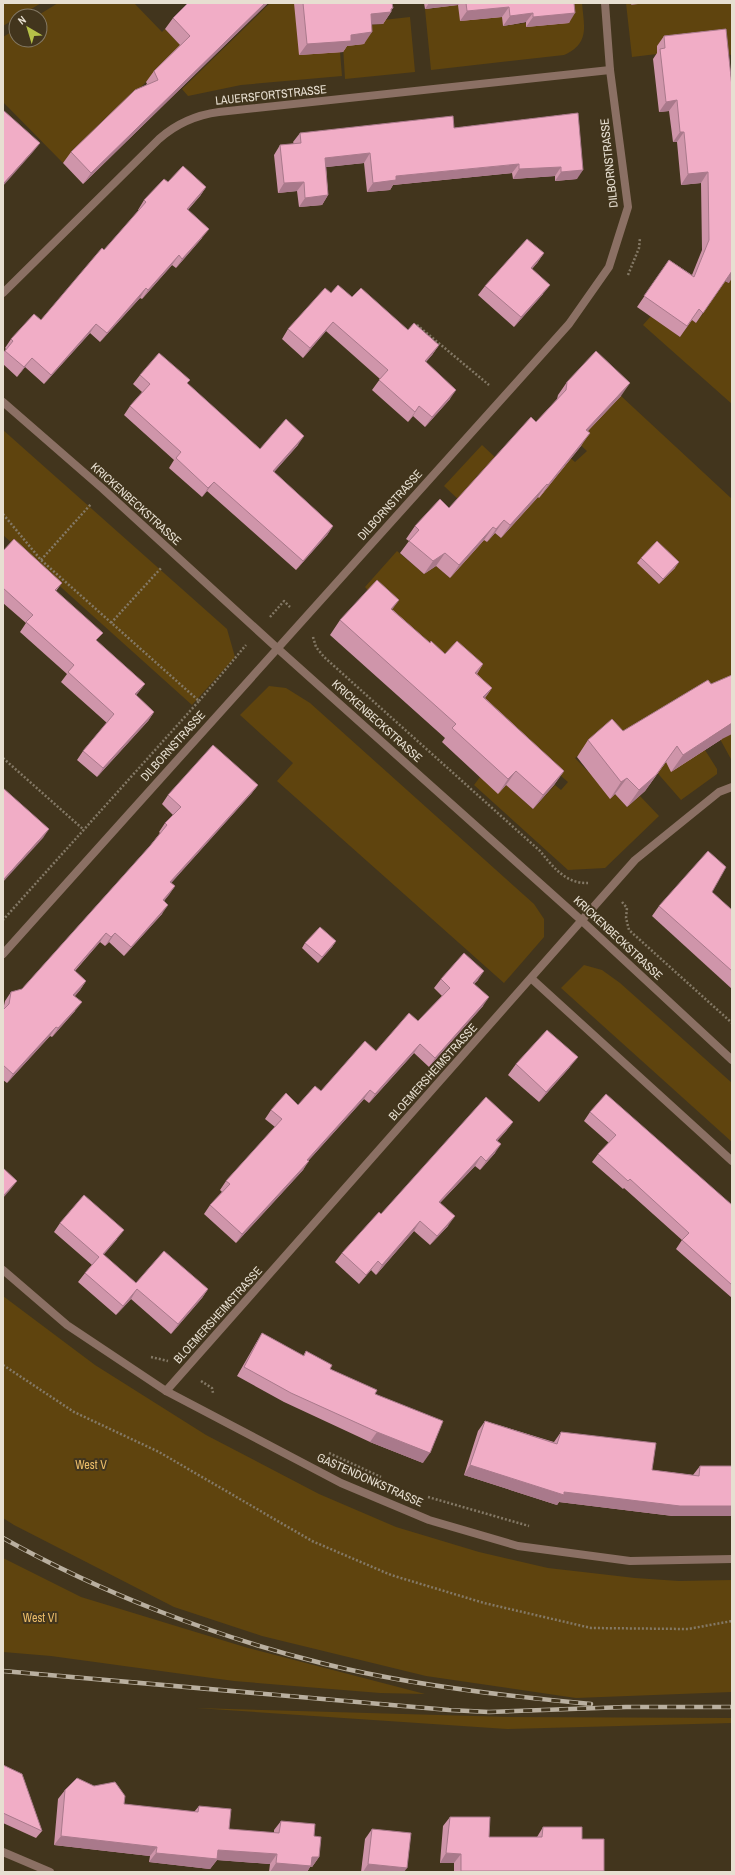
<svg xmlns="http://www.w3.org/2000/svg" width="735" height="1875" viewBox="0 0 735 1875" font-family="'Archivo Narrow',sans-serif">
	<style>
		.green { fill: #5f440e }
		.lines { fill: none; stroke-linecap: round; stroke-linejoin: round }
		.path { stroke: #847966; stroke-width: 2.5; stroke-dasharray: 2 2; stroke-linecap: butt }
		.minor { stroke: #8b7064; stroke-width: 8 }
		.rail-casing { stroke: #b9af9f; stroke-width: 4.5 }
		.rail { stroke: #42351d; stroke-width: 3; stroke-dasharray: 9; stroke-linecap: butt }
		.wall { fill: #cf95aa }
		.shaded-wall { fill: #a9798b }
		.building { fill: #f1adc6; stroke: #a9798b }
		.labels { text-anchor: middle; stroke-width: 4; stroke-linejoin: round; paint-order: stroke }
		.street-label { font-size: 12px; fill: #e7dfd1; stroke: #42351d }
		.park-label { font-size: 12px; fill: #ecbd69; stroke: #42351d }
	</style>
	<rect width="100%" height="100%" fill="#42351d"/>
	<!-- green -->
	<g class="green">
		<polygon points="3,3 41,3 20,16 16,16 16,18 3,26"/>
		<polygon points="58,3 134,3 162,32 165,29 182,47 63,163 3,102 3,37 16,29 16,40 40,40 40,16 37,16"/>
		<polygon points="270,3 294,3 340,52 342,76 241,85 188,96 182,89"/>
		<path d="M445 3 502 10 503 26 526 23V27L567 3H582C584 27 590 43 564 55L431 70 425 9 437 8Z"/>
		<polygon points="626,3 732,3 732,55 657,46 657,54 632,57"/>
		<polygon points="410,17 415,72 345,79 343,46 366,25 383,24 383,20"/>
		<polygon points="732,276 732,404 643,325 651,316 680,337 692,320 696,323 709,305 717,278 729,283"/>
		<polygon points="621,396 732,499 732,761 720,739 705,750 717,769 717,774 681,800 640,753 601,735 575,758 612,796 615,794 627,807 640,796 659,816 605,868 568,870 474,785 480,777 498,793 506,785 533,809 555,785 561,790 568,782 435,668 365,587 397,551 424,574 436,566 450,578 467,524 487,542 495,533 501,538 567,455 575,462 587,451 577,442"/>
		<polygon points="3,430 227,629 235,657 192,705 3,535"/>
		<polygon points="482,445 497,459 485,473 481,472 476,477 477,481 459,500 444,486"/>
		<polygon points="269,686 286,688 310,703 534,904 544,919 544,937 504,983 277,781 293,763 240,715"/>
		<polygon points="584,965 602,970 620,983 732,1083 732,1142 561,988"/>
		<polygon points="3,1296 95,1365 206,1435 319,1494 396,1527 479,1552 548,1568 635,1578 679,1581 732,1580 732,1692 576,1698 426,1676 262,1636 174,1607 14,1525 3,1518"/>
		<polygon points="3,1558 81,1597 248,1648 425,1694 380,1693 234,1681 51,1656 3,1652"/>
		<polygon points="196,1708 509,1717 732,1718 732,1723 507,1729"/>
	</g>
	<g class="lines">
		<!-- path -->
		<g class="path">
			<polyline points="628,275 639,248 640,238"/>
			<polyline points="417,325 489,385"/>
			<polyline points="3,514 41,560 199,701 3,920"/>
			<polyline points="41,560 91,504"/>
			<polyline points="270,617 284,601 290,607"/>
			<polyline points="111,623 162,567"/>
			<path d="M313 637 316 647 324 657 540 851C553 867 566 884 588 883"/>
			<polyline points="199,701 246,645"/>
			<polyline points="3,758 84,830"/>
			<polyline points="622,902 627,908 626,918 629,930 732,1023"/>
			<polyline points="151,1357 168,1361"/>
			<polyline points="3,1365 74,1412 159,1452 312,1541 391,1575 484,1603 591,1628 688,1629 732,1621"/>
			<polyline points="201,1381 212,1388 213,1393"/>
			<polyline points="329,1453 381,1477"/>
			<polyline points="428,1497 529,1526"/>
		</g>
		<!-- minor -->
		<g class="minor">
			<path d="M3 293 159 139C177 123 196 115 219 112L610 70"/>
			<polyline points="3,402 103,489 277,648 581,920 732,1060"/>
			<polyline points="3,954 569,324 609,267 628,207 610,70 605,3"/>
			<polyline points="532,979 732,1161"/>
			<polyline points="3,1270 67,1325 166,1391 341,1483 429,1520 518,1546 630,1561 732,1559"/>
			<polyline points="166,1391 635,860 719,792 732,787"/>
			<polyline points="3,1852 50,1872"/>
		</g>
		<defs>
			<g id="rail">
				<path d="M3 1538C101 1593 216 1637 325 1664 410 1685 503 1696 591 1704"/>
				<polyline points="3,1671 449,1710 489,1712 626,1707 732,1707"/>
			</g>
		</defs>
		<!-- rail casing -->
		<use href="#rail" class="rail-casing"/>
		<!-- rail -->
		<use href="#rail" class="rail"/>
	</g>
	<!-- wall -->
	<g class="wall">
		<polygon points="188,3 268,3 83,184 63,163 71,152 147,84 146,82 154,71 180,45 165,29 173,18"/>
		<polygon points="294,3 392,3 391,12 383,24 372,24 364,44 347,46 343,52 299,55"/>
		<polygon points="424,3 574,3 569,23 526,27 526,22 503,26 502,17 460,21 458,5 425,9"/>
		<polygon points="726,29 729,283 725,281 696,323 692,320 680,337 637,307 669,260 692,275 702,250 701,183 681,185 677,142 673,142 669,111 659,112 653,59 657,53 657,46 664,36"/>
		<polygon points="578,113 577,179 555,181 555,176 513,179 512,173 393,185 390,190 367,192 364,163 326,167 328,195 322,205 299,207 297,191 278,193 274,155 280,145 294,144 293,142 300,133 454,128"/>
		<polygon points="168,182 206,187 200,196 188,210 202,238 176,268 172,265 142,299 140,298 100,342 90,333 44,384 25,367 17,377 3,364 3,353 6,349 5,348 11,339 41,320 139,211 138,210 144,200"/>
		<polygon points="544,253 537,263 532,269 543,294 514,327 478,295 485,286"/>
		<polygon points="331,293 352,297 408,330 439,345 432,355 426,362 450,399 425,427 413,416 408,422 372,390 380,379 326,331 303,358 282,339 288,329"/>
		<polygon points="140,375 187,383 260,449 298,445 274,472 333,526 327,535 296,570 207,491 202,497 169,468 174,460 124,415 130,406 142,392 133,384"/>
		<polygon points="567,382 621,396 588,431 581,446 539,498 538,497 501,538 495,533 487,542 484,540 450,578 436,566 424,574 400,553 409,541 406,539 415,526 449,508 536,422 557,399 558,395"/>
		<polygon points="3,551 62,583 56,591 97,641 145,684 136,695 154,712 148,721 97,777 77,760 83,751 107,723 61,682 67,674 20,632 26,623 3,603"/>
		<polygon points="641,558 675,568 659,584 637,563"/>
		<polygon points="393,610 430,643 445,654 483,664 477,674 492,688 485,698 564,771 554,785 533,809 506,785 498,794 442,742 445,738 330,635 340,620"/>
		<polygon points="623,731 722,739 671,772 666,762 645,791 627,807 615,794 610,799 577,757 588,740"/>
		<polygon points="258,785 251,794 171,883 175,886 164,901 162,914 124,956 109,942 105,946 100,942 75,971 86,981 80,990 75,996 75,1011 52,1037 50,1036 7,1083 3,1080 3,1010 5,1001 11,992 22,989 150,846 160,833 159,832 165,823 173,815 162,804 168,795"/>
		<polygon points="712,892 732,910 732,989 652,916 659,906"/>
		<polygon points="336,941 332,947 318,963 302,948 305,943"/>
		<polygon points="441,979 478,980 474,984 483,1006 429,1067 414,1053 369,1103 364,1099 308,1161 303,1170 236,1243 204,1214 210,1205 222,1192 220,1190 226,1181 275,1127 265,1119 271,1110 298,1105 321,1091 418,1021 442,996 434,988"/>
		<polygon points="516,1064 570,1067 539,1102 508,1075"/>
		<polygon points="590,1112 732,1205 732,1298 676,1249 682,1240 624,1188 623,1189 592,1162 598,1154 609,1143 584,1121"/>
		<polygon points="513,1122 506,1131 497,1141 495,1153 480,1170 475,1166 440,1203 448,1226 430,1245 414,1231 376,1275 371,1270 359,1284 335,1262 342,1253 381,1214"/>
		<polygon points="60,1223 117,1239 103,1255 136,1283 208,1289 202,1298 171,1334 131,1299 116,1315 78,1282 85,1273 92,1265 54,1232"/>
		<polygon points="262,1333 303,1356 306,1351 330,1369 375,1394 423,1463 370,1442 284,1402 237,1376 256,1343"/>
		<polygon points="485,1421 554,1442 561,1432 652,1470 693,1475 700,1466 732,1466 673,1516 559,1502 557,1505 464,1475 478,1431"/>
		<polygon points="3,1765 42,1831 36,1838 3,1823"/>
		<polygon points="65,1790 124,1804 194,1812 199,1806 229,1829 274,1833 274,1830 281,1821 314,1836 319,1857 312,1867 310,1867 307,1872 269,1872 270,1864 217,1860 210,1869 149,1862 150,1856 54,1845 58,1799"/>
		<polygon points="450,1817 489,1837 537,1837 543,1827 582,1839 604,1871 603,1872 454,1872 454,1863 440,1863 443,1826"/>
		<polygon points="372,1829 404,1872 361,1872 365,1839"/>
	</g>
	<!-- shaded-wall -->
	<g class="shaded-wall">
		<polygon points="265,3 268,3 83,184 91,173"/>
		<polygon points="429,3 460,3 458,5 425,9"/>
		<polygon points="632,3 645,3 631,5"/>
		<polygon points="509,7 502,17 460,21 467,11"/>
		<polygon points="393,8 390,12 391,12 383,24 363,25 371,14"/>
		<polygon points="533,13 526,22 503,26 510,16"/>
		<polygon points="575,13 569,23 526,27 533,17"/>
		<polygon points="372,32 364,44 347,46 343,52 299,55 307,44 351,35"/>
		<polygon points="677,100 669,111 659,112 666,102"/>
		<polygon points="680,132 684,132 677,142 673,142"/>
		<polygon points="40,143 33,152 3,186 3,184"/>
		<polygon points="370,153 364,163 318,168 325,158"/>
		<polygon points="519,164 512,173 393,185 390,190 367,192 373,183 396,176"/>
		<polygon points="561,167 555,176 513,179 519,169"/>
		<polygon points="583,170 577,179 555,181 561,172"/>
		<polygon points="708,172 701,183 681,185 688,174"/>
		<polygon points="304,182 297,191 278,193 284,183"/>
		<polygon points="206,187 200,196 180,218 187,209"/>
		<polygon points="328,195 322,205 299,207 305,198"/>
		<polygon points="209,229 202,238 176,268 182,259"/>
		<polygon points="544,253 537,263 524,277 531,268"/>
		<polygon points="179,255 172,265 142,299 148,290"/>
		<polygon points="732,271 732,278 729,283 725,281"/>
		<polygon points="550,285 543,294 514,327 521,317"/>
		<polygon points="146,288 140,298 100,342 107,333"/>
		<polygon points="333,322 326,331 303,358 310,348"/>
		<polygon points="96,324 90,333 44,384 51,375"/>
		<polygon points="439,345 432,355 418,370 425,361"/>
		<polygon points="32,358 25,367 17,377 24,367"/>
		<polygon points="630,383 621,396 577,442 586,430"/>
		<polygon points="456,390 450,399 425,427 432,417"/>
		<polygon points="419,406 413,416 408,422 415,412"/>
		<polygon points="590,433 581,446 539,498 548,485"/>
		<polygon points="304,436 298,445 267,480 273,471"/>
		<polygon points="214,482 207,491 202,497 208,488"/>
		<polygon points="547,484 538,497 501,538 510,525"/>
		<polygon points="504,520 495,533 487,542 496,529"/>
		<polygon points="333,526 327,535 296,570 303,561"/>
		<polygon points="493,527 484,540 450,578 459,565"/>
		<polygon points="445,553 436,566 424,574 433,561"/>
		<polygon points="679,562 675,568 659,584 663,579"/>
		<polygon points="399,600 389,614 391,609"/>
		<polygon points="483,664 473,679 475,673"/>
		<polygon points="145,684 138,693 128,704 135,694"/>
		<polygon points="492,688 482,702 483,697"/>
		<polygon points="154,712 148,721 97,777 103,768"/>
		<polygon points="732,723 732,734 722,739 671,772 683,755"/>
		<polygon points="677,746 645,791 627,807 639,790"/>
		<polygon points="516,771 506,785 498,794 508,779"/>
		<polygon points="564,771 554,785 533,809 543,795"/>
		<polygon points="627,778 615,794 610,799 621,782"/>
		<polygon points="258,785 251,794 164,891 170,882"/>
		<polygon points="49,829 43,838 3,882 3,880"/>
		<polygon points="175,886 169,895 157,909 163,900"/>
		<polygon points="168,905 162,914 124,956 131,947"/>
		<polygon points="106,933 100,942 67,979 74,970"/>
		<polygon points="115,933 109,942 105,946 111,937"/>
		<polygon points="336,941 332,947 318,963 322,957"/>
		<polygon points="484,971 478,980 467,992 473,983"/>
		<polygon points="86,981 80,990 67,1004 73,995"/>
		<polygon points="489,997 483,1006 429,1067 435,1058"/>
		<polygon points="82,1002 75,1011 52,1037 58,1028"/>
		<polygon points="56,1027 50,1036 7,1083 13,1074"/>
		<polygon points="420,1044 414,1053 369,1103 375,1094"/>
		<polygon points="578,1057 570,1067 539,1102 546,1092"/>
		<polygon points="370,1090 364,1099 301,1169 307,1160"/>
		<polygon points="513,1122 506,1131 490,1149 496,1140"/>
		<polygon points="501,1144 495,1153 480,1170 486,1161"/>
		<polygon points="481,1156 475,1166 432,1211 439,1202"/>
		<polygon points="309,1161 303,1170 236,1243 242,1234"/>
		<polygon points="17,1181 10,1190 3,1198 3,1196"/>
		<polygon points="455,1216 448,1226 430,1245 437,1236"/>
		<polygon points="420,1221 414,1231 376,1275 382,1265"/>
		<polygon points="124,1230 117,1239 96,1264 103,1254"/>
		<polygon points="378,1261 371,1270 359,1284 366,1275"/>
		<polygon points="137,1289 131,1299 116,1315 123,1306"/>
		<polygon points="208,1289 202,1298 171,1334 178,1324"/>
		<polygon points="377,1432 430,1453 423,1463 370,1442"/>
		<polygon points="470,1465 564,1492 732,1506 732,1516 673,1516 559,1502 557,1505 464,1475"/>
		<polygon points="61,1836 157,1847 150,1856 54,1845"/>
		<polygon points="218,1850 277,1854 270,1864 217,1860 210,1869 149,1862 156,1853"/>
		<polygon points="446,1853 461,1854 454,1863 440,1863"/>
		<polygon points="312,1857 319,1857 312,1867 310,1867 307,1872 270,1872 276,1863"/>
		<polygon points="368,1864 407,1868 404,1872 363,1872"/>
		<polygon points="461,1871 604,1871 603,1872 460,1872"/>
	</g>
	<!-- building -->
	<g class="building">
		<polygon points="188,3 265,3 91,173 71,152 135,90 158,80 154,71 190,36 173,18"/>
		<polygon points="303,3 392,3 393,8 391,9 391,12 371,14 372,32 351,35 351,41 307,44"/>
		<polygon points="466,3 574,3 575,13 533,17 533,13 510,16 509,7 467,11"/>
		<polygon points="726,29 732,87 732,271 703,313 699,309 687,326 644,296 669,260 694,277 709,240 708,172 688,174 684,132 680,132 677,100 666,102 660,49 665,48 664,36"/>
		<polygon points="3,110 40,143 3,184"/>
		<polygon points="578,113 583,170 561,172 561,167 519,169 519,164 396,176 396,180 373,183 370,153 325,158 328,195 305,198 304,182 284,183 280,145 301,143 300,133 453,116 454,128"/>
		<polygon points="183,166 206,187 187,209 209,229 182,259 179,255 148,290 146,288 107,333 96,324 51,375 32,358 24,367 5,351 13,341 11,339 34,314 41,320 102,248 104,250 146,202 144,200 164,179 168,182"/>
		<polygon points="527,239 544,253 531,268 550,285 521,317 485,286"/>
		<polygon points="338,285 352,297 361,288 408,330 414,323 439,345 425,361 456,390 432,417 419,406 415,412 379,380 388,370 333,322 310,348 288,329 325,288 331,293"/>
		<polygon points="596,351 630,383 586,430 590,433 548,485 547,484 510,525 504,520 496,529 493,527 459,565 445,553 433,561 409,541 419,530 415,526 440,499 449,508 531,417 536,422 566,390 567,382"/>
		<polygon points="159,353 190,380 187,383 260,449 286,419 304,436 273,471 333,526 303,561 214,482 208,488 176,458 181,452 130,406 150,384 140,375"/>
		<polygon points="14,539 62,583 55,590 103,633 96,640 145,684 135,694 154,712 103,768 83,751 114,714 68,672 74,665 26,622 33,615 3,588 3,551"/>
		<polygon points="657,541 679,562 663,579 641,558"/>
		<polygon points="377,580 399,600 391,609 430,643 431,641 445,654 457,641 483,664 475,673 492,688 483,697 564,771 543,795 516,771 508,779 452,728 456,724 340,620"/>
		<polygon points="732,675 732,723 683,755 677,746 656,775 639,790 627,778 621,782 588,740 612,719 623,731 708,680 711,684"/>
		<polygon points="213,745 258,785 170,882 175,886 163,900 168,905 131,947 115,933 111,937 106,933 74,970 86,981 73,995 82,1002 58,1028 56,1027 13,1074 3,1065 3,1010 9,1004 11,992 22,989 150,846 167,825 165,823 181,807 168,795"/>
		<polygon points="3,788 49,829 3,880"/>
		<polygon points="708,851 726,867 712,892 732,910 732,971 659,906"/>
		<polygon points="320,927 336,941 322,957 305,943"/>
		<polygon points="464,953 484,971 473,983 489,997 435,1058 420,1044 375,1094 370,1090 307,1160 309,1161 242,1234 210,1205 230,1184 226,1181 282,1119 271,1110 286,1093 298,1105 315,1086 321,1091 365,1041 376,1051 409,1013 418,1021 450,988 441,979"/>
		<polygon points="547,1030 578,1057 546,1092 516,1064"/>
		<polygon points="606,1094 732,1205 732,1285 682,1240 689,1233 630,1179 628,1181 598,1154 616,1135 590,1112"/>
		<polygon points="486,1097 513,1122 496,1140 501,1144 486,1161 481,1156 439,1202 455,1216 437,1236 420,1221 382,1265 378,1261 366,1275 342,1253 379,1212 381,1214"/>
		<polygon points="3,1168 17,1181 3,1196"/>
		<polygon points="84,1195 124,1230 103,1254 136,1283 164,1251 208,1289 178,1324 137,1289 123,1306 85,1273 99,1257 60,1223"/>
		<polygon points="262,1333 304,1356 306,1351 332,1365 330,1369 377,1390 375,1394 443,1421 430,1453 377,1432 291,1393 244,1367"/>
		<polygon points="485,1421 557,1444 561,1432 656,1443 652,1470 699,1476 700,1466 732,1466 732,1506 680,1506 564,1492 564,1495 470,1465"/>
		<polygon points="3,1765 22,1774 42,1831 3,1813"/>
		<polygon points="77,1778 94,1786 115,1782 125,1796 124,1804 198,1812 199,1806 231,1809 229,1829 279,1833 281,1821 315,1824 314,1836 321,1837 319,1857 312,1857 311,1866 276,1863 277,1854 218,1850 217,1859 156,1853 157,1847 61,1836 65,1790"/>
		<polygon points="450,1817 490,1817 489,1837 542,1837 543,1827 582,1827 582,1839 604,1839 604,1871 461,1871 461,1854 446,1853"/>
		<polygon points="372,1829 411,1833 407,1868 368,1864"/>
	</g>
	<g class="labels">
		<!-- street labels -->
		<g class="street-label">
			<text transform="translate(271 95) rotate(-6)" y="4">LAUERSFORTSTRASSE</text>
			<text transform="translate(609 163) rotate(-96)" y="4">DILBORNSTRASSE</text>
			<text transform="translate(136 504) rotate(42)" y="4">KRICKENBECKSTRASSE</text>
			<text transform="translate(390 505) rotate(-48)" y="4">DILBORNSTRASSE</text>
			<text transform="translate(377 721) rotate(42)" y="4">KRICKENBECKSTRASSE</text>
			<text transform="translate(173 746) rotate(-48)" y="4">DILBORNSTRASSE</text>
			<text transform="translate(618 938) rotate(43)" y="4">KRICKENBECKSTRASSE</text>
			<text transform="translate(433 1072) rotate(-48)" y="4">BLOEMERSHEIMSTRASSE</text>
			<text transform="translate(218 1315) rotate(-48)" y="4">BLOEMERSHEIMSTRASSE</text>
			<text transform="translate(370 1480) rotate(24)" y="4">GASTENDONKSTRASSE</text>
		</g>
		<!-- park labels -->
		<g class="park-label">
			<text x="91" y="1469">West V</text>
			<text x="40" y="1622">West VI</text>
		</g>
	</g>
	<!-- border -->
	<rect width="735" height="1875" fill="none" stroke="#e7dfd1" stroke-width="8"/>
	<!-- north arrow -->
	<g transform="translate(28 28) rotate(322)"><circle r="19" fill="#42351d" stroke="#847965"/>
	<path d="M0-3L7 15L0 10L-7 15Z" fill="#b6c148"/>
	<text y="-6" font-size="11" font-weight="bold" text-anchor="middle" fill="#e7dfd1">N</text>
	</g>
</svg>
